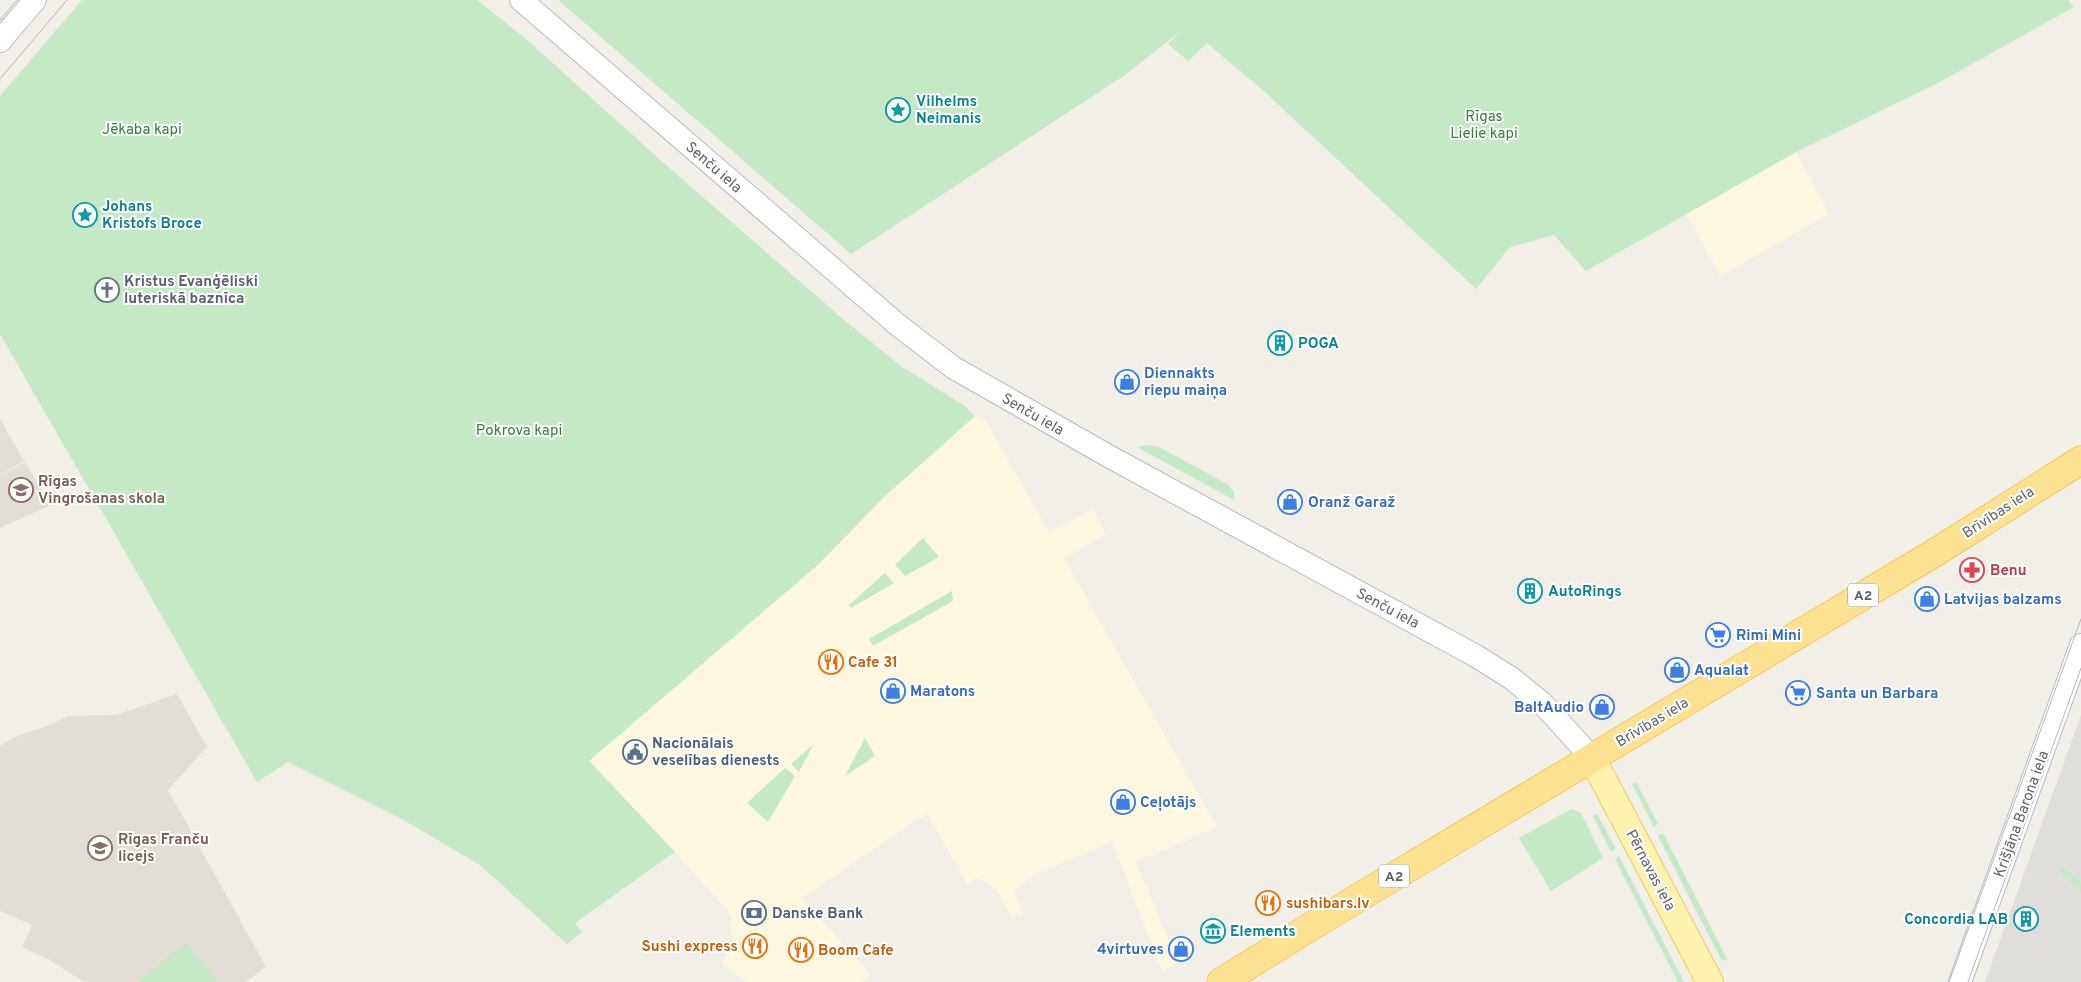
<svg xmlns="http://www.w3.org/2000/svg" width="2081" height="982" viewBox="0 0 2081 982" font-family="Overpass,sans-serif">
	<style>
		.commercial { fill: #fef7e0 }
		.industrial { fill: #e0deda }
		.education { fill: #e1ded6 }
		.green { fill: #c5e8c5 }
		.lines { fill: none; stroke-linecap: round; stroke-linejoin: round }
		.secondary-casing { stroke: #b6babf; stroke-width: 24 }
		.primary-casing { stroke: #f2c960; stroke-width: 28 }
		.highway-casing { stroke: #f9ab00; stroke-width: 29 }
		.secondary { stroke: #fff; stroke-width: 22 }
		.primary { stroke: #fff2af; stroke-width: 26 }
		.highway { stroke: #fde293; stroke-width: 28 }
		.tram { stroke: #b6b7b8; stroke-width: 1 }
		.labels { text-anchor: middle; stroke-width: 4; stroke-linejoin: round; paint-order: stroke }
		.shield { fill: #fff; stroke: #8f9295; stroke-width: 1 }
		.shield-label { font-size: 14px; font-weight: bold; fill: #5f6368 }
		.culture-label { font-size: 15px; font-weight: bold; fill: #0d838f; stroke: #fff; text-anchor: start }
		.park-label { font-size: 15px; fill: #348238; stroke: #fff }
		.street-label { font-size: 15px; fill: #5f6368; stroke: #fff }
		.worship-label { font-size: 15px; font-weight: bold; fill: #5b616d; stroke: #fff; text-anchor: start }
		.shop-label { font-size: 15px; font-weight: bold; fill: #366cbe; stroke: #fff; text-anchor: start }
		.education-label { font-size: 15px; font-weight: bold; fill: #785e54; stroke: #fff; text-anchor: start }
		.health-label { font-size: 15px; font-weight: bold; fill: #be3a42; stroke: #fff; text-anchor: start }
		.food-label { font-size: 15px; font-weight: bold; fill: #c56008; stroke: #fff; text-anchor: start }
		.service-label { font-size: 15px; font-weight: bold; fill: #4e5e75; stroke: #fff; text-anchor: start }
	</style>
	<rect width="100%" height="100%" fill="#f1efe8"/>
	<!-- commercial -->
	<g class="commercial">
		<polygon points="1796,152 1829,214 1720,276 1687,214"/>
		<polygon points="975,416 986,421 1049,532 1093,509 1106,535 1064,558 1217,827 1136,862 1178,963 1162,971 1112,841 1033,876 1014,891 1023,914 1012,917 997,891 978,877 967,884 927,813 802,898 871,975 861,982 747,982 722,964 732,943 731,915 675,852 589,761 820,563 884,497"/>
	</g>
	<!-- industrial -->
	<polygon class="industrial" points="2081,715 2081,982 1985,982"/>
	<!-- education -->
	<g class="education">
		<polygon points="0,419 24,461 0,475"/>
		<polygon points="25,462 51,505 0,528 0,476"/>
		<polygon points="177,694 207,747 168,790 266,967 245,982 84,982 48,959 22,947 32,925 0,911 0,746 17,736 44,727 69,716 116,715"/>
	</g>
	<!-- green -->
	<g class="green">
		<polygon points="82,0 477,0 526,39 658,158 844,320 902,367 965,406 975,416 884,497 820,563 589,761 675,852 575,923 582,932 567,944 480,865 402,819 288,762 257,782 0,334 0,96"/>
		<polygon points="558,0 2068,0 2074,7 1938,83 1796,152 1586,271 1554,235 1510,247 1476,289 1265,92 1207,43 1188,61 1168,44 1181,31 1125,75 851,254"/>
		<polygon points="1150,445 1157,446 1229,485 1234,492 1234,500 1137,447"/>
		<polygon points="923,538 939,557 905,576 895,565"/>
		<polygon points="885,573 894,583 851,608 849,605"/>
		<polygon points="952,591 953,601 873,646 869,639"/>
		<polygon points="865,738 875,756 845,776"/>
		<polygon points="813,745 799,772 791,764"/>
		<polygon points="785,768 795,776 768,822 747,803"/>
		<polygon points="1636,782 1658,824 1654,827 1632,784"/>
		<polygon points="1571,809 1581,813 1603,858 1551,891 1519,838"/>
		<polygon points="1597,814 1616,849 1611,852 1593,816"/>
		<polygon points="1663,833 1727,959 1722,961 1658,836"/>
		<polygon points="1619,856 1684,982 1678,982 1615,859"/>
		<polygon points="2060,864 2081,882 2081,891 2061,873"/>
		<polygon points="186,943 218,982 138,982"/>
	</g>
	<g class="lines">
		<defs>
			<g id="secondary">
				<polyline points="521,0 899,326 954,368 1112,458 1476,656 1511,678 1542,703 1592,758"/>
				<polyline points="0,41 35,0"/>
				<polyline points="1960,982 2081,645"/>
			</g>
			<polyline id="primary" points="1592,758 1710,982"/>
			<polyline id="highway" points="1221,982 1333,913 1941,549 2081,460"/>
		</defs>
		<!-- secondary casing -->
		<use href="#secondary" class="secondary-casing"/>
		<!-- primary casing -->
		<use href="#primary" class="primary-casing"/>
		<!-- highway casing -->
		<use href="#highway" class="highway-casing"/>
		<!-- secondary -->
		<use href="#secondary" class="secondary"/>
		<!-- primary -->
		<use href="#primary" class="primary"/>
		<!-- highway -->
		<use href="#highway" class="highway"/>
		<!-- tram -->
		<g class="tram">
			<polyline points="0,20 17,0"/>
			<polyline points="0,79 67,0"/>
			<polyline points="1949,982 2081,619"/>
			<polyline points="1968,982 2081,668"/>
		</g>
	</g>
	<!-- icons -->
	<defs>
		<symbol id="sight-ring" viewBox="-11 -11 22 22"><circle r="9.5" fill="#fff" stroke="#0f9aa8" stroke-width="1.5"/><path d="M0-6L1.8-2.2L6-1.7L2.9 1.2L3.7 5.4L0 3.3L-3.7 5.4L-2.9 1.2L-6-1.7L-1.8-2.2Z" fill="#0f9aa8"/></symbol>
		<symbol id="church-ring" viewBox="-11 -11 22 22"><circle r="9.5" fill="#fff" stroke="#6b7280" stroke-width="1.5"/><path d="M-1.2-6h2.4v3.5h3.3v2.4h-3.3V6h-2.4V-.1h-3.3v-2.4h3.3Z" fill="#6b7280"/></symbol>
		<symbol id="building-ring" viewBox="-11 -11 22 22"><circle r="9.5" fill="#fff" stroke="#0f9aa8" stroke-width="1.5"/><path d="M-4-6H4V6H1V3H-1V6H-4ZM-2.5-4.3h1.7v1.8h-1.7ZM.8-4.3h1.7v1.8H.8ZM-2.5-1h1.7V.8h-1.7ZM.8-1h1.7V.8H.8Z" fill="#0f9aa8"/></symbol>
		<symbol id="shop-ring" viewBox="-11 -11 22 22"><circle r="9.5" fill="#fff" stroke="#3f7fe0" stroke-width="1.5"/><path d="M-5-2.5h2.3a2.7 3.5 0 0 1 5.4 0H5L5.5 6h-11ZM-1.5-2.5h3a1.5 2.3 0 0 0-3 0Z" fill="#3f7fe0"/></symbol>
		<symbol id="school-ring" viewBox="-11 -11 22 22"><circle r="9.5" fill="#fff" stroke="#8d6e63" stroke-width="1.5"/><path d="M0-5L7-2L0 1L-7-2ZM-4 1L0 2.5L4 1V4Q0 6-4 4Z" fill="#8d6e63"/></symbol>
		<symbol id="pharmacy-ring" viewBox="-11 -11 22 22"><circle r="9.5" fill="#fff" stroke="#e0444e" stroke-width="1.5"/><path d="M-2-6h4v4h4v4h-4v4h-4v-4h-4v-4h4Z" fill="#e0444e"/></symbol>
		<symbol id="supermarket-ring" viewBox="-11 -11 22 22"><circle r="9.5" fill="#fff" stroke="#3f7fe0" stroke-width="1.5"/><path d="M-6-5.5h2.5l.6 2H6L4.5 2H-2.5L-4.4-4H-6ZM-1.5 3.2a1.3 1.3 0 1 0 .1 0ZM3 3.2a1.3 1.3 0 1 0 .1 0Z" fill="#3f7fe0"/></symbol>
		<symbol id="restaurant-ring" viewBox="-11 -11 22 22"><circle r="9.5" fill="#fff" stroke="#e8710a" stroke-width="1.5"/><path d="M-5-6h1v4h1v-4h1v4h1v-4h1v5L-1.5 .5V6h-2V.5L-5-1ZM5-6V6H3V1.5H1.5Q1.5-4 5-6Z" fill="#e8710a"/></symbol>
		<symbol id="civic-ring" viewBox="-11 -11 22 22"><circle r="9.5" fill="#fff" stroke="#5c6f8a" stroke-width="1.5"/><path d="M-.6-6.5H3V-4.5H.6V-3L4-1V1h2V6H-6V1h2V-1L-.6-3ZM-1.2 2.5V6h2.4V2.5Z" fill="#5c6f8a"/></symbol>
		<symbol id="bank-ring" viewBox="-11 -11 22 22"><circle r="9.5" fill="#fff" stroke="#5c6f8a" stroke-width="1.5"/><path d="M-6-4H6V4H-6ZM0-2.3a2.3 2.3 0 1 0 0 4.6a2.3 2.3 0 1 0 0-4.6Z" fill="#5c6f8a"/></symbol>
		<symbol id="museum-ring" viewBox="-11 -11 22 22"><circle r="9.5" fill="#fff" stroke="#0f9aa8" stroke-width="1.5"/><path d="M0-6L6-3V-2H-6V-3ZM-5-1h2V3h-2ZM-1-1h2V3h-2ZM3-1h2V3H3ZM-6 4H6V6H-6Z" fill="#0f9aa8"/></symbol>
	</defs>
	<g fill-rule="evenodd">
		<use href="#sight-ring" x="884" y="96" width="28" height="28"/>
		<use href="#sight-ring" x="71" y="201" width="28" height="28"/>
		<use href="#church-ring" x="93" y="276" width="28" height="28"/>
		<use href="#building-ring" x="1266" y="329" width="28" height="28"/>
		<use href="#shop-ring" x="1113" y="368" width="28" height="28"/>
		<use href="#school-ring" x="7" y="476" width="28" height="28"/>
		<use href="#shop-ring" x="1276" y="488" width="28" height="28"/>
		<use href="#pharmacy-ring" x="1958" y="556" width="28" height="28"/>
		<use href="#building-ring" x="1516" y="577" width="28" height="28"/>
		<use href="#shop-ring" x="1913" y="585" width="28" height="28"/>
		<use href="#supermarket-ring" x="1704" y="621" width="28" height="28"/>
		<use href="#restaurant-ring" x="817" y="648" width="28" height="28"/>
		<use href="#shop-ring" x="1663" y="656" width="28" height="28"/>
		<use href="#shop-ring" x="879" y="677" width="28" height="28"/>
		<use href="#supermarket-ring" x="1784" y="679" width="28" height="28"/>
		<use href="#shop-ring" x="1588" y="693" width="28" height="28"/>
		<use href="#civic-ring" x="621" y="738" width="28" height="28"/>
		<use href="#shop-ring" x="1109" y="788" width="28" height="28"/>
		<use href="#school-ring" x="86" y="834" width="28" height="28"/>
		<use href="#restaurant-ring" x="1254" y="889" width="28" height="28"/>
		<use href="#bank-ring" x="740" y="899" width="28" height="28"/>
		<use href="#building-ring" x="2012" y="905" width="28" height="28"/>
		<use href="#museum-ring" x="1199" y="917" width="28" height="28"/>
		<use href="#restaurant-ring" x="741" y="932" width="28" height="28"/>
		<use href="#shop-ring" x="1167" y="935" width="28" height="28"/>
		<use href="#restaurant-ring" x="787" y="936" width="28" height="28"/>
	</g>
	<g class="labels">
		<!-- shield labels -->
		<g class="shield">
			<rect x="1848" y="583.5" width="30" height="23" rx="4"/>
			<rect x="1379" y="864.5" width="30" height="23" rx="4"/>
		</g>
		<g class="shield-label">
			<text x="1863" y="600">A2</text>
			<text x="1394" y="881">A2</text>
		</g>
		<!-- culture labels -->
		<g class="culture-label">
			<text x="916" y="106">Vilhelms<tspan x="916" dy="17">Neimanis</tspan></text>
			<text x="102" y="211">Johans<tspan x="102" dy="17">Kristofs Broce</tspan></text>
			<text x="1298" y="348">POGA</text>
			<text x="1548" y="596">AutoRings</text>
			<text x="2008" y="924" text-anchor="end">Concordia LAB</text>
			<text x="1230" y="936">Elements</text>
		</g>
		<!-- park labels -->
		<g class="park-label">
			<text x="1484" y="121">Rīgas<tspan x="1484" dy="17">Lielie kapi</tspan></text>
			<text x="142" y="134">Jēkaba kapi</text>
			<text x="519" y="435">Pokrova kapi</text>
		</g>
		<!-- street labels -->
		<g class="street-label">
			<text transform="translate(714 167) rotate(41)" y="5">Senču iela</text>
			<text transform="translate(1033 414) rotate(30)" y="5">Senču iela</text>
			<text transform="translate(1998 512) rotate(-33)" y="5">Brīvības iela</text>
			<text transform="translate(1388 608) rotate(28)" y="5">Senču iela</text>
			<text transform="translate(1652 722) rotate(-31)" y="5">Brīvības iela</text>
			<text transform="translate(2021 814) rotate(-70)" y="5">Krišjāņa Barona iela</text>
			<text transform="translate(1651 870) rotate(62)" y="5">Pērnavas iela</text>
		</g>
		<!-- worship labels -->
		<g class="worship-label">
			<text x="124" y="286">Kristus Evanģēliski<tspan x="124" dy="17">luteriskā baznīca</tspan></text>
		</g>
		<!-- shop labels -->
		<g class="shop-label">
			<text x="1144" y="378">Diennakts<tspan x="1144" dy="17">riepu maiņa</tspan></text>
			<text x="1308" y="507">Oranž Garaž</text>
			<text x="1944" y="604">Latvijas balzams</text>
			<text x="1736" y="640">Rimi Mini</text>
			<text x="1694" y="675">Aqualat</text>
			<text x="910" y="696">Maratons</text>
			<text x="1816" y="698">Santa un Barbara</text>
			<text x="1584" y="712" text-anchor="end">BaltAudio</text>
			<text x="1140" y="807">Ceļotājs</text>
			<text x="1164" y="954" text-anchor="end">4virtuves</text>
		</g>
		<!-- education labels -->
		<g class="education-label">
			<text x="38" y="486">Rīgas<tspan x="38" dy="17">Vingrošanas skola</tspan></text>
			<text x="118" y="844">Rīgas Franču<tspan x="118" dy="17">licejs</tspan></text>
		</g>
		<!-- health labels -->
		<g class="health-label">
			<text x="1990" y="575">Benu</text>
		</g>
		<!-- food labels -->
		<g class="food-label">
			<text x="848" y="667">Cafe 31</text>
			<text x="1286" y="908">sushibars.lv</text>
			<text x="738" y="951" text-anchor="end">Sushi express</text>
			<text x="818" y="955">Boom Cafe</text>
		</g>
		<!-- service labels -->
		<g class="service-label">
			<text x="652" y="748">Nacionālais<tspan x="652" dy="17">veselības dienests</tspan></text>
			<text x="772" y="918">Danske Bank</text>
		</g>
	</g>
</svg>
